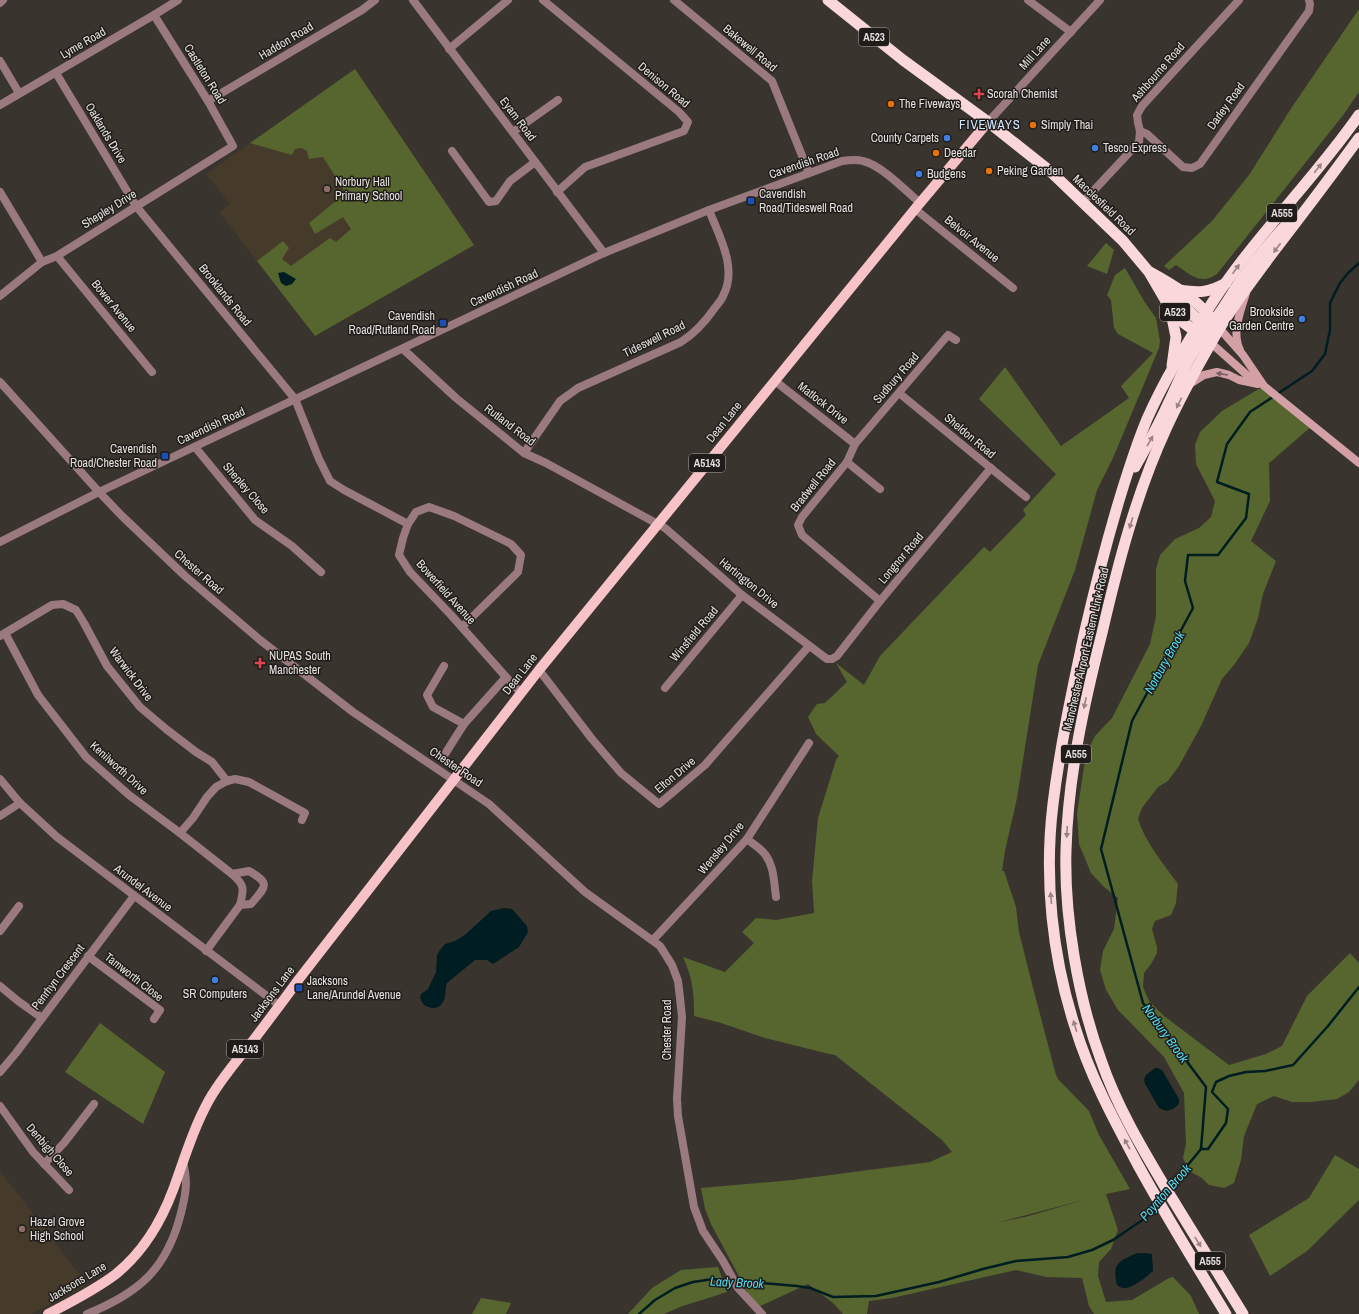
<svg xmlns="http://www.w3.org/2000/svg" width="1359" height="1314" viewBox="0 0 1359 1314" font-family="'Archivo Narrow',sans-serif">
	<style>
		.education { fill: #463b2b }
		.green { fill: #56662e; fill-rule: evenodd }
		.water { fill: #001d21 }
		.lines { fill: none; stroke-linecap: round; stroke-linejoin: round }
		.stream { stroke: #001d21; stroke-width: 2.5 }
		.minor { stroke: #9a7a7e; stroke-width: 8 }
		.tertiary { stroke: #9a7a7e; stroke-width: 8 }
		.secondary { stroke: #d3a0a6; stroke-width: 8 }
		.primary { stroke: #f7c2c8; stroke-width: 10 }
		.trunk { stroke: #fad7da; stroke-width: 11 }
		.oneway { fill: #978384 }
		.oneway2 { fill: #795e60 }
		.health-dot { fill: #e0444e; stroke: #1f1c1a; stroke-width: 1.5 }
		.food-dot { fill: #e8710a; stroke: #1f1c1a; stroke-width: 1.5 }
		.shop-dot { fill: #3f7fe0; stroke: #1f1c1a; stroke-width: 1.5 }
		.education-dot { fill: #8d6e63; stroke: #1f1c1a; stroke-width: 1.5 }
		.transit-dot { fill: #1a4fb4; stroke: #1f1c1a; stroke-width: 1.5 }
		.labels { text-anchor: middle; stroke-width: 3; stroke-linejoin: round; paint-order: stroke }
		.shield { fill: #1f1c1a; stroke: #aaa6a3; stroke-width: 1 }
		.shield-label { font-size: 11px; font-weight: bold; fill: #e5e1de }
		.street-label { font-size: 12px; fill: #e5e1de; stroke: #1f1c1a }
		.poi-label { font-size: 12px; fill: #e5e1de; stroke: #1f1c1a; text-anchor: start }
		.neighbourhood-label { font-size: 13px; letter-spacing: 1px; fill: #d2e7ff; stroke: #1f1c1a }
		.water-label { font-size: 13px; font-style: italic; fill: #50dcf0; stroke: #1f1c1a }
	</style>
	<rect width="100%" height="100%" fill="#3a342f"/>
	<!-- education -->
	<g class="education">
		<polygon points="355,69 474,245 315,336 219,212 230,204 206,174"/>
		<polygon points="0,1171 87,1284 32,1314 0,1314"/>
	</g>
	<!-- green -->
	<g class="green">
		<path d="M1359 9V92L1344 114 1217 274C1200 286 1190 274 1176 265L1169 270 1164 266 1212 221 1249 175 1292 107Z"/>
		<polygon points="355,69 474,245 315,336 257,261 283,241 289,248 282,259 291,266 330,238 336,242 351,229 343,217 315,234 309,223 342,196 341,194 345,192 323,157 309,159 307,151 301,148 295,149 292,155 250,143"/>
		<polygon points="1106,243 1114,250 1107,274 1087,266"/>
		<path d="M1125 268 1144 301 1156 318 1160 341 1159 348 1113 458 1097 490 1075 570 1038 665 1017 798 1005 851 1002 871H1004L1016 907 1019 932 1031 980 1056 1075 1058 1079 1089 1111 1099 1135 1130 1189 1106 1194 1118 1230 1111 1249 1099 1262 1098 1276 1106 1302 1132 1300 1169 1278 1173 1277 1191 1296 1199 1314H1094L1089 1306 1082 1278 1046 1277 1016 1270 892 1298 869 1301 867 1314H843L833 1303 808 1284 756 1308 711 1224 705 1209 701 1188 792 1180 930 1162 952 1152 942 1140 835 1055 829 1054 765 1038 721 1023 694 1016C694 993 693 979 683 957L725 972 754 943 742 932 756 918 776 920 814 913 812 881 818 818 836 760 839 756 816 734 808 717 817 704 825 703 847 682 836 663 864 685 880 656 984 547 990 552 1026 515 1023 510 1056 474 979 399 1005 367 1061 446 1129 398 1121 386 1153 353 1118 334 1114 328 1111 300 1107 295 1115 275ZM1084 1200 1025 1217 1000 1222Z"/>
		<path d="M1262 387 1312 426 1269 463 1270 501 1251 541 1276 561 1263 594 1258 618 1249 643 1234 665 1222 679 1201 726 1179 766 1168 781 1158 787 1142 808 1138 819C1146 844 1163 863 1178 884L1176 903 1171 915 1155 921 1152 929 1157 947V953L1151 964 1144 973 1143 987 1149 1001 1164 1016 1229 1065 1266 1054 1282 1046 1307 996 1350 953 1359 963V1080L1349 1092 1337 1099 1311 1102H1292L1274 1096 1257 1104 1244 1136 1241 1160 1234 1183 1224 1188 1209 1185 1202 1178 1189 1171 1183 1158 1186 1144 1184 1093 1164 1057 1118 1010 1106 990 1100 970 1103 951 1114 929 1118 898 1103 886 1091 873 1079 844 1077 813 1086 754 1095 736 1112 718 1150 644 1156 616V569L1160 555 1175 539 1199 528 1211 517 1215 501 1196 464 1195 445 1200 432 1222 411Z"/>
		<polygon points="100,1023 165,1072 143,1124 65,1072"/>
		<polygon points="1335,1155 1359,1169 1359,1200 1307,1251 1270,1276 1249,1235 1309,1198"/>
		<polygon points="718,1267 727,1292 680,1307 664,1314 628,1314 652,1288 681,1270"/>
		<polygon points="481,1298 511,1303 506,1314 472,1314"/>
	</g>
	<!-- water -->
	<g class="water">
		<polygon points="284,272 296,279 292,284 286,286 281,283 278,273"/>
		<path d="M504 908 512 909 527 926 528 932 519 947 493 964 487 960H475L447 983C445 988 446 992 445 996 443 1009 432 1011 423 1004L420 998 421 994 428 989 436 972 437 955 440 950 445 944 455 941 466 934 491 911Z"/>
		<polygon points="1155,1068 1158,1068 1162,1070 1179,1099 1179,1104 1173,1109 1166,1111 1159,1108 1145,1084 1144,1079 1146,1075"/>
		<path d="M1137 1253H1147L1152 1254 1153 1271C1148 1276 1130 1290 1123 1288 1121 1288 1119 1286 1117 1285 1112 1263 1118 1262 1137 1253Z"/>
	</g>
	<g class="lines">
		<!-- stream -->
		<g class="stream">
			<polyline points="1201,1149 1206,1087 1143,1003 1101,849 1132,721 1193,608 1185,581 1188,555 1218,555 1246,518 1249,494 1217,482 1227,444 1250,412 1312,371 1325,354 1330,330 1330,303 1340,283 1348,273 1359,263"/>
			<polyline points="1169,1188 1201,1149 1208,1149 1226,1123 1228,1109 1212,1092 1216,1082 1229,1076 1246,1072 1265,1071 1293,1065 1328,1026 1359,987"/>
			<polyline points="639,1314 655,1300 675,1288 693,1282 713,1279 797,1286 810,1288 833,1297 876,1296 939,1282 983,1269 1016,1261 1068,1257 1092,1250 1113,1240 1147,1217 1156,1205"/>
		</g>
		<!-- minor -->
		<g class="minor">
			<polyline points="413,0 604,253"/>
			<polyline points="543,0 679,112 688,122 684,131 585,167 557,192"/>
			<polyline points="674,0 772,81 809,173"/>
			<polyline points="1028,0 1071,32"/>
			<polyline points="0,3 3,0"/>
			<polyline points="449,49 508,0"/>
			<polyline points="0,61 19,93"/>
			<polyline points="56,73 136,206 295,399 319,459 330,481 344,490 408,524 403,538 399,555 410,572 451,615 506,677 521,693"/>
			<polyline points="208,101 362,10 375,0"/>
			<polyline points="0,105 154,15 178,0"/>
			<polyline points="988,122 1100,0"/>
			<polyline points="1140,131 1147,134 1183,167 1192,168 1200,164 1309,11 1310,4 1309,0"/>
			<polyline points="513,132 558,100"/>
			<polyline points="452,151 489,202 496,201 510,181 535,162"/>
			<polyline points="0,192 42,262"/>
			<polyline points="1083,202 1139,142 1140,131 1138,123 1137,115 1142,106 1239,0"/>
			<polyline points="915,209 1013,288"/>
			<polyline points="57,256 152,372"/>
			<polyline points="0,296 42,262 57,256 233,146 208,101 154,15"/>
			<polyline points="403,349 456,398 524,453 546,463 665,528 742,595 827,659 832,659 837,656 880,601 991,468"/>
			<polyline points="775,381 855,444"/>
			<polyline points="899,393 1026,497"/>
			<polyline points="195,447 255,520 292,546 321,572"/>
			<path d="M524 453 560 401 578 388 681 342C695 333 705 322 714 309 717 305 721 301 723 296 738 268 719 236 709 210"/>
			<polyline points="847,462 880,489"/>
			<polyline points="408,524 416,512 429,507 454,516 497,537 511,544 521,555 518,572 462,627"/>
			<path d="M0 542 99 492 604 253 709 210 842 161C849 160 856 159 863 161 881 165 906 191 920 203"/>
			<polyline points="880,601 802,535 798,525 802,517 847,462 855,444 948,335 956,340"/>
			<path d="M5 633 38 695 86 757 129 795 180 833 232 874 249 871C271 884 266 886 251 904L240 905 206 951"/>
			<polyline points="0,636 52,605 63,604 76,610 84,623 107,666 140,707 166,729 196,752 212,762 227,781"/>
			<polyline points="444,666 427,695 433,707 464,724"/>
			<polyline points="539,670 592,739 621,773 659,804 705,765 809,646"/>
			<polyline points="665,688 742,595"/>
			<polyline points="445,754 464,724 506,677"/>
			<polyline points="0,779 20,803 57,837 280,1006"/>
			<polyline points="0,816 20,803"/>
			<polyline points="180,833 193,818 207,797 216,787 227,781 235,779 249,782 305,813 302,820"/>
			<path d="M747 839C752 843 758 847 762 851 774 862 774 882 776 897"/>
			<path d="M232 874C245 885 244 889 240 905"/>
			<polyline points="0,931 19,906"/>
			<polyline points="653,940 747,839 809,743"/>
			<polyline points="88,956 160,1010 154,1019"/>
			<polyline points="0,986 18,1001 42,1018"/>
			<polyline points="0,1072 16,1053 134,896"/>
			<polyline points="0,1106 33,1152 69,1190"/>
			<polyline points="44,1164 64,1143 94,1104"/>
			<path d="M87 1314C139 1293 167 1269 181 1213 186 1193 188 1182 183 1162"/>
		</g>
		<!-- tertiary -->
		<polyline class="tertiary" points="0,382 99,492 122,516 185,576 260,640 353,712 489,804 585,892 660,946 672,965 678,981 680,998 682,1017 677,1099 678,1116 694,1207 703,1231 723,1261 738,1288 762,1314"/>
		<!-- secondary -->
		<g class="secondary">
			<polyline points="1220,329 1243,355 1264,386 1359,463"/>
			<polyline points="1211,343 1256,383"/>
			<path d="M1240 350C1231 333 1241 310 1246 293"/>
			<polyline points="1190,384 1204,375 1217,372 1229,375 1239,380 1258,384"/>
		</g>
		<!-- primary -->
		<path class="primary" d="M48 1314C71 1302 95 1290 116 1274 143 1252 161 1222 173 1190 184 1160 193 1129 209 1100 221 1079 237 1060 252 1042 268 1021 284 1000 299 979L539 670 915 209 988 122"/>
		<!-- trunk -->
		<g class="trunk">
			<polyline points="828,0 903,60 988,122 1050,171 1123,241 1149,272 1170,308 1184,323 1211,343"/>
			<path d="M1150 272C1172 284 1195 298 1211 318"/>
			<polyline points="1161,283 1205,327"/>
			<path d="M1179 290C1199 293 1208 293 1226 283"/>
			<polyline points="1170,308 1176,337 1172,366"/>
			<path d="M1195 332 1202 333C1214 327 1234 289 1243 277 1258 257 1273 238 1291 220"/>
			<path d="M1135 467C1147 446 1158 426 1168 404 1179 382 1190 350 1208 334"/>
			<path d="M1226 1314C1196 1265 1166 1216 1138 1165 1114 1120 1090 1076 1075 1027 1052 956 1044 878 1053 804 1060 747 1072 691 1084 635 1095 587 1107 540 1121 494 1129 468 1137 443 1147 419 1165 378 1189 340 1212 303 1255 236 1314 180 1359 115"/>
			<path d="M1243 1314C1218 1273 1193 1233 1168 1192 1143 1150 1117 1107 1101 1060 1078 998 1064 916 1066 850 1068 776 1084 704 1102 633 1118 564 1136 494 1166 429 1179 400 1195 371 1211 343 1230 309 1254 278 1277 247 1305 211 1332 175 1359 138"/>
		</g>
	</g>
	<!-- one-way arrows -->
	<defs><path id="oneway-solid" d="M-6-.8H1V-3.2L6.5 0L1 3.2V.8H-6Z"/></defs>
	<g class="oneway">
		<use href="#oneway-solid" transform="translate(1318 168) rotate(-52)"/>
		<use href="#oneway-solid" transform="translate(1277 248) rotate(127)"/>
		<use href="#oneway-solid" transform="translate(1236 269) rotate(-54)"/>
		<use href="#oneway-solid" transform="translate(1179 403) rotate(117)"/>
		<use href="#oneway-solid" transform="translate(1150 441) rotate(-60)"/>
		<use href="#oneway-solid" transform="translate(1131 523) rotate(107)"/>
		<use href="#oneway-solid" transform="translate(1085 703) rotate(102)"/>
		<use href="#oneway-solid" transform="translate(1067 832) rotate(93)"/>
		<use href="#oneway-solid" transform="translate(1051 898) rotate(-95)"/>
		<use href="#oneway-solid" transform="translate(1075 1026) rotate(-107)"/>
		<use href="#oneway-solid" transform="translate(1127 1144) rotate(-119)"/>
		<use href="#oneway-solid" transform="translate(1198 1242) rotate(58)"/>
	</g>
	<use class="oneway2" href="#oneway-solid" transform="translate(1222 374) rotate(-171)"/>
	<!-- markers -->
	<g class="health-dot">
		<path d="M977 88h4v4h4v4h-4v4h-4v-4h-4v-4h4z"/>
		<path d="M258 657h4v4h4v4h-4v4h-4v-4h-4v-4h4z"/>
	</g>
	<g class="food-dot">
		<circle cx="891" cy="104" r="4"/>
		<circle cx="1033" cy="125" r="4"/>
		<circle cx="936" cy="153" r="4"/>
		<circle cx="989" cy="171" r="4"/>
	</g>
	<g class="shop-dot">
		<circle cx="947" cy="138" r="4"/>
		<circle cx="1095" cy="148" r="4"/>
		<circle cx="919" cy="174" r="4"/>
		<circle cx="1302" cy="319" r="4"/>
		<circle cx="215" cy="980" r="4"/>
	</g>
	<g class="education-dot">
		<circle cx="327" cy="189" r="4"/>
		<circle cx="22" cy="1229" r="4"/>
	</g>
	<g class="transit-dot">
		<rect x="747" y="197" width="8" height="8" rx="2"/>
		<rect x="439" y="319" width="8" height="8" rx="2"/>
		<rect x="161" y="452" width="8" height="8" rx="2"/>
		<rect x="295" y="984" width="8" height="8" rx="2"/>
	</g>
	<g class="labels">
		<!-- shield labels -->
		<g class="shield">
			<rect x="859" y="28" width="30" height="18" rx="3"/>
			<rect x="1267" y="204" width="30" height="18" rx="3"/>
			<rect x="1160" y="303" width="30" height="18" rx="3"/>
			<rect x="689" y="454" width="36" height="18" rx="3"/>
			<rect x="1061" y="745" width="30" height="18" rx="3"/>
			<rect x="227" y="1040" width="36" height="18" rx="3"/>
			<rect x="1195" y="1252" width="30" height="18" rx="3"/>
		</g>
		<g class="shield-label">
			<text x="874" y="41">A523</text>
			<text x="1282" y="217">A555</text>
			<text x="1175" y="316">A523</text>
			<text x="707" y="467">A5143</text>
			<text x="1076" y="758">A555</text>
			<text x="245" y="1053">A5143</text>
			<text x="1210" y="1265">A555</text>
		</g>
		<!-- street labels -->
		<g class="street-label">
			<text transform="translate(286 41) rotate(-31)" y="4">Haddon Road</text>
			<text transform="translate(83 43) rotate(-30)" y="4">Lyme Road</text>
			<text transform="translate(750 48) rotate(40)" y="4">Bakewell Road</text>
			<text transform="translate(1035 53) rotate(-48)" y="4">Mill Lane</text>
			<text transform="translate(1158 72) rotate(-49)" y="4">Ashbourne Road</text>
			<text transform="translate(205 74) rotate(58)" y="4">Castleton Road</text>
			<text transform="translate(664 85) rotate(40)" y="4">Denison Road</text>
			<text transform="translate(1226 106) rotate(-54)" y="4">Darley Road</text>
			<text transform="translate(518 119) rotate(53)" y="4">Eyam Road</text>
			<text transform="translate(106 133) rotate(59)" y="4">Oaklands Drive</text>
			<text transform="translate(804 163) rotate(-19)" y="4">Cavendish Road</text>
			<text transform="translate(1104 205) rotate(44)" y="4">Macclesfield Road</text>
			<text transform="translate(109 209) rotate(-32)" y="4">Shepley Drive</text>
			<text transform="translate(972 239) rotate(39)" y="4">Belvoir Avenue</text>
			<text transform="translate(504 288) rotate(-25)" y="4">Cavendish Road</text>
			<text transform="translate(225 295) rotate(51)" y="4">Brooklands Road</text>
			<text transform="translate(114 306) rotate(51)" y="4">Bower Avenue</text>
			<text transform="translate(654 339) rotate(-26)" y="4">Tideswell Road</text>
			<text transform="translate(896 378) rotate(-49)" y="4">Sudbury Road</text>
			<text transform="translate(823 403) rotate(38)" y="4">Matlock Drive</text>
			<text transform="translate(724 422) rotate(-51)" y="4">Dean Lane</text>
			<text transform="translate(510 425) rotate(37)" y="4">Rutland Road</text>
			<text transform="translate(211 426) rotate(-25)" y="4">Cavendish Road</text>
			<text transform="translate(970 436) rotate(40)" y="4">Sheldon Road</text>
			<text transform="translate(813 485) rotate(-51)" y="4">Bradwell Road</text>
			<text transform="translate(246 488) rotate(49)" y="4">Shepley Close</text>
			<text transform="translate(901 558) rotate(-50)" y="4">Longnor Road</text>
			<text transform="translate(199 572) rotate(41)" y="4">Chester Road</text>
			<text transform="translate(749 583) rotate(39)" y="4">Hartington Drive</text>
			<text transform="translate(446 592) rotate(48)" y="4">Bowerfield Avenue</text>
			<text transform="translate(694 634) rotate(-50)" y="4">Winsfield Road</text>
			<text transform="translate(1086 649) rotate(-77)" y="4">Manchester Airport Eastern Link Road</text>
			<text transform="translate(131 674) rotate(53)" y="4">Warwick Drive</text>
			<text transform="translate(520 674) rotate(-52)" y="4">Dean Lane</text>
			<text transform="translate(456 767) rotate(34)" y="4">Chester Road</text>
			<text transform="translate(119 768) rotate(42)" y="4">Kenilworth Drive</text>
			<text transform="translate(675 775) rotate(-40)" y="4">Elton Drive</text>
			<text transform="translate(721 848) rotate(-50)" y="4">Wensley Drive</text>
			<text transform="translate(143 888) rotate(37)" y="4">Arundel Avenue</text>
			<text transform="translate(58 977) rotate(-53)" y="4">Penrhyn Crescent</text>
			<text transform="translate(134 977) rotate(38)" y="4">Tamworth Close</text>
			<text transform="translate(272 994) rotate(-53)" y="4">Jacksons Lane</text>
			<text transform="translate(667 1030) rotate(-90)" y="4">Chester Road</text>
			<text transform="translate(50 1150) rotate(49)" y="4">Denbigh Close</text>
			<text transform="translate(77 1282) rotate(-31)" y="4">Jacksons Lane</text>
		</g>
		<!-- poi labels -->
		<g class="poi-label">
			<text x="987" y="98">Scorah Chemist</text>
			<text x="899" y="108">The Fiveways</text>
			<text x="1041" y="129">Simply Thai</text>
			<text x="939" y="142" text-anchor="end">County Carpets</text>
			<text x="1103" y="152">Tesco Express</text>
			<text x="944" y="157">Deedar</text>
			<text x="997" y="175">Peking Garden</text>
			<text x="927" y="178">Budgens</text>
			<text x="335" y="186">Norbury Hall<tspan x="335" dy="14">Primary School</tspan></text>
			<text x="759" y="198">Cavendish<tspan x="759" dy="14">Road/Tideswell Road</tspan></text>
			<text x="1294" y="316" text-anchor="end">Brookside<tspan x="1294" dy="14">Garden Centre</tspan></text>
			<text x="435" y="320" text-anchor="end">Cavendish<tspan x="435" dy="14">Road/Rutland Road</tspan></text>
			<text x="157" y="453" text-anchor="end">Cavendish<tspan x="157" dy="14">Road/Chester Road</tspan></text>
			<text x="269" y="660">NUPAS South<tspan x="269" dy="14">Manchester</tspan></text>
			<text x="307" y="985">Jacksons<tspan x="307" dy="14">Lane/Arundel Avenue</tspan></text>
			<text x="215" y="998" text-anchor="middle">SR Computers</text>
			<text x="30" y="1226">Hazel Grove<tspan x="30" dy="14">High School</tspan></text>
		</g>
		<!-- neighbourhood labels -->
		<g class="neighbourhood-label">
			<text x="990" y="129">FIVEWAYS</text>
		</g>
		<!-- water labels -->
		<g class="water-label">
			<text transform="translate(1164 662) rotate(-61)" y="5">Norbury Brook</text>
			<text transform="translate(1166 1033) rotate(54)" y="5">Norbury Brook</text>
			<text transform="translate(1165 1192) rotate(-49)" y="5">Poynton Brook</text>
			<text transform="translate(737 1282) rotate(3)" y="5">Lady Brook</text>
		</g>
	</g>
</svg>
